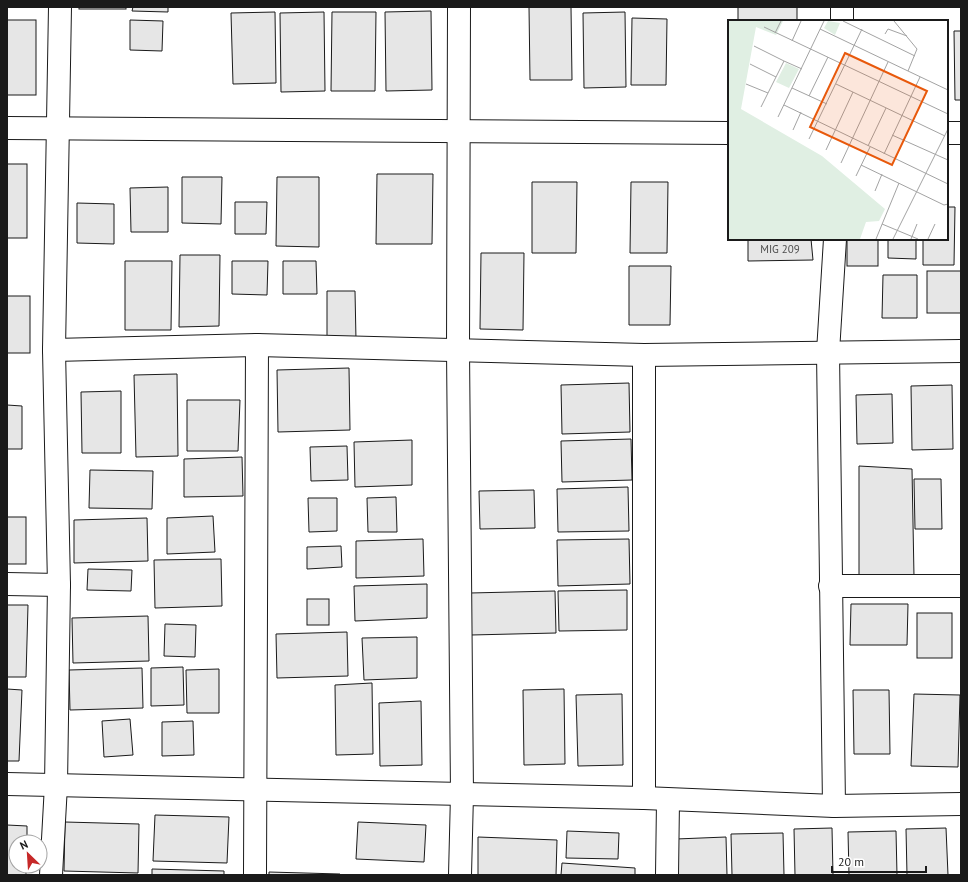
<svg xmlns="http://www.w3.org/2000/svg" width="968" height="882" viewBox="0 0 968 882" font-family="'PT Sans',sans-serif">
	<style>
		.building { fill: #e6e6e6; stroke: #1a1a1a }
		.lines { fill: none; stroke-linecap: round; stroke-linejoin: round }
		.minor-casing { stroke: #1a1a1a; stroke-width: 24 }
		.minor { stroke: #fff; stroke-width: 22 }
		.labels { text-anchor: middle; stroke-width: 3; stroke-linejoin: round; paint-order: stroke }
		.number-label { font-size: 11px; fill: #4d4d4d }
		.inset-road { fill: none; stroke: #a3a3a3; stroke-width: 1 }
		.view { fill: #e8590c; fill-opacity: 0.15; stroke: #e8590c; stroke-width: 2 }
		.inset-edge { fill: none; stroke: #1a1a1a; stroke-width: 2 }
	</style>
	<rect width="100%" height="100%" fill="#fff"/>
	<!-- building -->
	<g class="building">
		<rect x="79" y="7" width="47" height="2"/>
		<polygon points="133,7 168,7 168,12 132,11"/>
		<polygon points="529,7 571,7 572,80 530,80"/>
		<rect x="738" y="7" width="59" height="14"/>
		<polygon points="431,11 432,90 386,91 385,12"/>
		<polygon points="275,12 276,83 233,84 231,13"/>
		<polygon points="324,12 325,91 281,92 280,13"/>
		<polygon points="332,12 376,12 375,91 331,91"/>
		<polygon points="625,12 626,87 584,88 583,13"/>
		<polygon points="632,18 667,19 666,85 631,85"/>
		<rect x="7" y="20" width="29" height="75"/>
		<polygon points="130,20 163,21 162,51 130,50"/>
		<polygon points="954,31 961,31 961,100 955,100"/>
		<rect x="7" y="164" width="20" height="74"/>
		<polygon points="377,174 433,174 432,244 376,244"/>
		<polygon points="182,177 222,177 221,224 182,223"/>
		<polygon points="277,177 319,177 319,247 276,246"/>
		<polygon points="532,182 577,182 576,253 532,253"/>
		<polygon points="631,182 668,182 667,253 630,253"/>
		<polygon points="168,187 168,232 131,232 130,188"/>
		<polygon points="235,202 267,202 266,234 235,234"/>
		<polygon points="77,203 114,204 114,244 77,243"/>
		<polygon points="947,207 955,207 954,265 923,265 923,239 947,239"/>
		<polygon points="748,239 811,239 813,260 748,261"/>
		<rect x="847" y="239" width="31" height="27"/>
		<polygon points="888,239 916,239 916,259 888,258"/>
		<polygon points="481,253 524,253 523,330 480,329"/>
		<polygon points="180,255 220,255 219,326 179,327"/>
		<polygon points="125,261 172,261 171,330 125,330"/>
		<polygon points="232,261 268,261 267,295 232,294"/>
		<polygon points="283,261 316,261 317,294 283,294"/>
		<polygon points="629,266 671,266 670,325 629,325"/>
		<rect x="927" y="271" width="34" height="42"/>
		<polygon points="883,275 917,275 917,318 882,318"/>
		<polygon points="327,291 355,291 356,340 327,340"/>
		<rect x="7" y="296" width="23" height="57"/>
		<polygon points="349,368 350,430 278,432 277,370"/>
		<polygon points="177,374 178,456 136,457 134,375"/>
		<polygon points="629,383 630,432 562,434 561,385"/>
		<polygon points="952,385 953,449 912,450 911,386"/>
		<polygon points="121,391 121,453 82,453 81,392"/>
		<polygon points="892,394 893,443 857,444 856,395"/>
		<polygon points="187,400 240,400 238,451 187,451"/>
		<polygon points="7,405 22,406 22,449 7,449"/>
		<polygon points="631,439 632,480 562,482 561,441"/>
		<polygon points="412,440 412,485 355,487 354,442"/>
		<polygon points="347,446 348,480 311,481 310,447"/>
		<polygon points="242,457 243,496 184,497 184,459"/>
		<polygon points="859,466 912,469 914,577 859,575"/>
		<polygon points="90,470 153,471 152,509 89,508"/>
		<polygon points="914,479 941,479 942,529 915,529"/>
		<polygon points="628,487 629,531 558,532 557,489"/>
		<polygon points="534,490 535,528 480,529 479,491"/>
		<polygon points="396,497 397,532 368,532 367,498"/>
		<polygon points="308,498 337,498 337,531 309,532"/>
		<polygon points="213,516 215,552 167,554 167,518"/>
		<rect x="7" y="517" width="19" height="47"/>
		<polygon points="147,518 148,561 74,563 74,520"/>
		<polygon points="423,539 424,576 356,578 356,541"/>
		<polygon points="629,539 630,584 558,586 557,540"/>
		<polygon points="341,546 342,567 307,569 307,547"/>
		<polygon points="221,559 222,606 155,608 154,560"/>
		<polygon points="88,569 132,570 131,591 87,590"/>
		<polygon points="427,584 427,618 355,621 354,586"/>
		<polygon points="627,590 627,630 559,631 558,591"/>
		<polygon points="555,591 556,633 471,635 470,593"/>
		<rect x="307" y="599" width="22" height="26"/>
		<polygon points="851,604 908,604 907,645 850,645"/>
		<polygon points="7,605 28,605 26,677 7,677"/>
		<rect x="917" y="613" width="35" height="45"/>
		<polygon points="148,616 149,661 73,663 72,618"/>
		<polygon points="165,624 196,625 195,657 164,656"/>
		<polygon points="347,632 348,676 277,678 276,634"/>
		<polygon points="417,637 417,678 364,680 362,638"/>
		<polygon points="183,667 184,705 151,706 151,668"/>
		<polygon points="142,668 143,708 70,710 69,670"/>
		<polygon points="219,669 219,713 187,713 186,670"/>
		<polygon points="372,683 373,754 336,755 335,685"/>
		<polygon points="7,689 22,690 19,761 7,761"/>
		<polygon points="564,689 565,764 524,765 523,690"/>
		<polygon points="853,690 889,690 890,754 854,754"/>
		<polygon points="622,694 623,765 578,766 576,695"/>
		<polygon points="914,694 960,695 958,767 911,766"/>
		<polygon points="421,701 422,765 380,766 379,703"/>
		<polygon points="130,719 133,755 104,757 102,721"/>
		<polygon points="193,721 194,755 162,756 162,722"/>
		<polygon points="155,815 229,817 227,863 153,861"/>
		<polygon points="65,822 139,824 138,873 64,871"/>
		<polygon points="358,822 426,825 424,862 356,859"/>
		<polygon points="7,825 27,826 27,842 16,842 16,866 26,866 26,875 7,875"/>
		<polygon points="832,828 833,875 795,875 794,829"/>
		<polygon points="946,828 948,875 907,875 906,829"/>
		<polygon points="567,831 619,833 618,859 566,858"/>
		<polygon points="896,831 897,875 849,875 848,832"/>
		<polygon points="783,833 784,875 732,875 731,834"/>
		<polygon points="478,837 557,840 556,875 478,875"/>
		<polygon points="726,837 727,875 677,875 676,839"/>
		<polygon points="562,863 635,868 635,875 561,875"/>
		<polygon points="152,869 224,871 224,875 152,875"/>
		<polygon points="269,872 340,874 340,875 269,875"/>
	</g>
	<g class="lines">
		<defs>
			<g id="minor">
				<polyline points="459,7 458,350 462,794 460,875"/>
				<polyline points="842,7 842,21"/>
				<polyline points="7,128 729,133"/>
				<polyline points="947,133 961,133"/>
				<polyline points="54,350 257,345 644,355 961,351"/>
				<polyline points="7,584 59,585"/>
				<polyline points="830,586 961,586"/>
				<polyline points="7,784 644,798 834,806 961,804"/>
				<polyline points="644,798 644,355"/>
				<polyline points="834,806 828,352 835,239"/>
				<polyline points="51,875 56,785 59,585 54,350 60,7"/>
				<polyline points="255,875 257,345"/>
				<polyline points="667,875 668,801"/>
			</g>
		</defs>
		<!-- minor casing -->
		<use href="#minor" class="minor-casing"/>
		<!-- minor -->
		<use href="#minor" class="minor"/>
	</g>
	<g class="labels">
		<!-- number labels -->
		<g class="number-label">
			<text x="780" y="253">MIG 209</text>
		</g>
	</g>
	<!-- overview -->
	<g transform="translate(728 20)">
		<rect width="220" height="220" fill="#fff"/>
		<path d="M0 1H55L48 15 28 7 13 89 94 136 157 189 151 201 138 202 132 219H0ZM100 1 112 3 107 15 96 8ZM58 43 71 49 61 68 48 62Z" fill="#e0efe3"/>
		<path class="inset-road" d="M115 1 187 36M166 1 189 29 180 51 220 70M36 7 220 94M92 9 180 51M47 13 53 1M157 14 160 9 179 16M64 21 73 1M26 26 56 41 33 87M56 41 74 49M22 44 48 57M18 64 40 73M108 64 217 116M64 68 99 84M81 76 100 37M56 85 220 164M50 97 96 1M65 110 73 92M164 115 220 140M81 119 134 9M140 126 158 88M98 130 125 72M156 134 192 57M113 143 160 42M133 145 216 185 220 184M128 156 142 127M147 171 154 154M154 204 190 219M148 219 171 163M165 219 220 109M183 219 189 204M200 219 207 204"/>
		<path class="view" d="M117 33 199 71 164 145 82 107Z"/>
		<rect width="220" height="220" class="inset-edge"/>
	</g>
	<!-- border -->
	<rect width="968" height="882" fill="none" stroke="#1a1a1a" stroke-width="16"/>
	<!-- north arrow -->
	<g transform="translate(28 854) rotate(335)"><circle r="19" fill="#ffffff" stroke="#a3a3a3"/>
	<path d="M0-3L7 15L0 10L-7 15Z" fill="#c62828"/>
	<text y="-6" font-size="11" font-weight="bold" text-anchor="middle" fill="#1a1a1a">N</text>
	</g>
	<!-- scale -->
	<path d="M832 866v6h94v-6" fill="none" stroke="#1a1a1a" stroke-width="2"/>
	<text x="838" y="866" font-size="12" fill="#1a1a1a" stroke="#ffffff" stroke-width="3" paint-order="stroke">20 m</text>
</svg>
